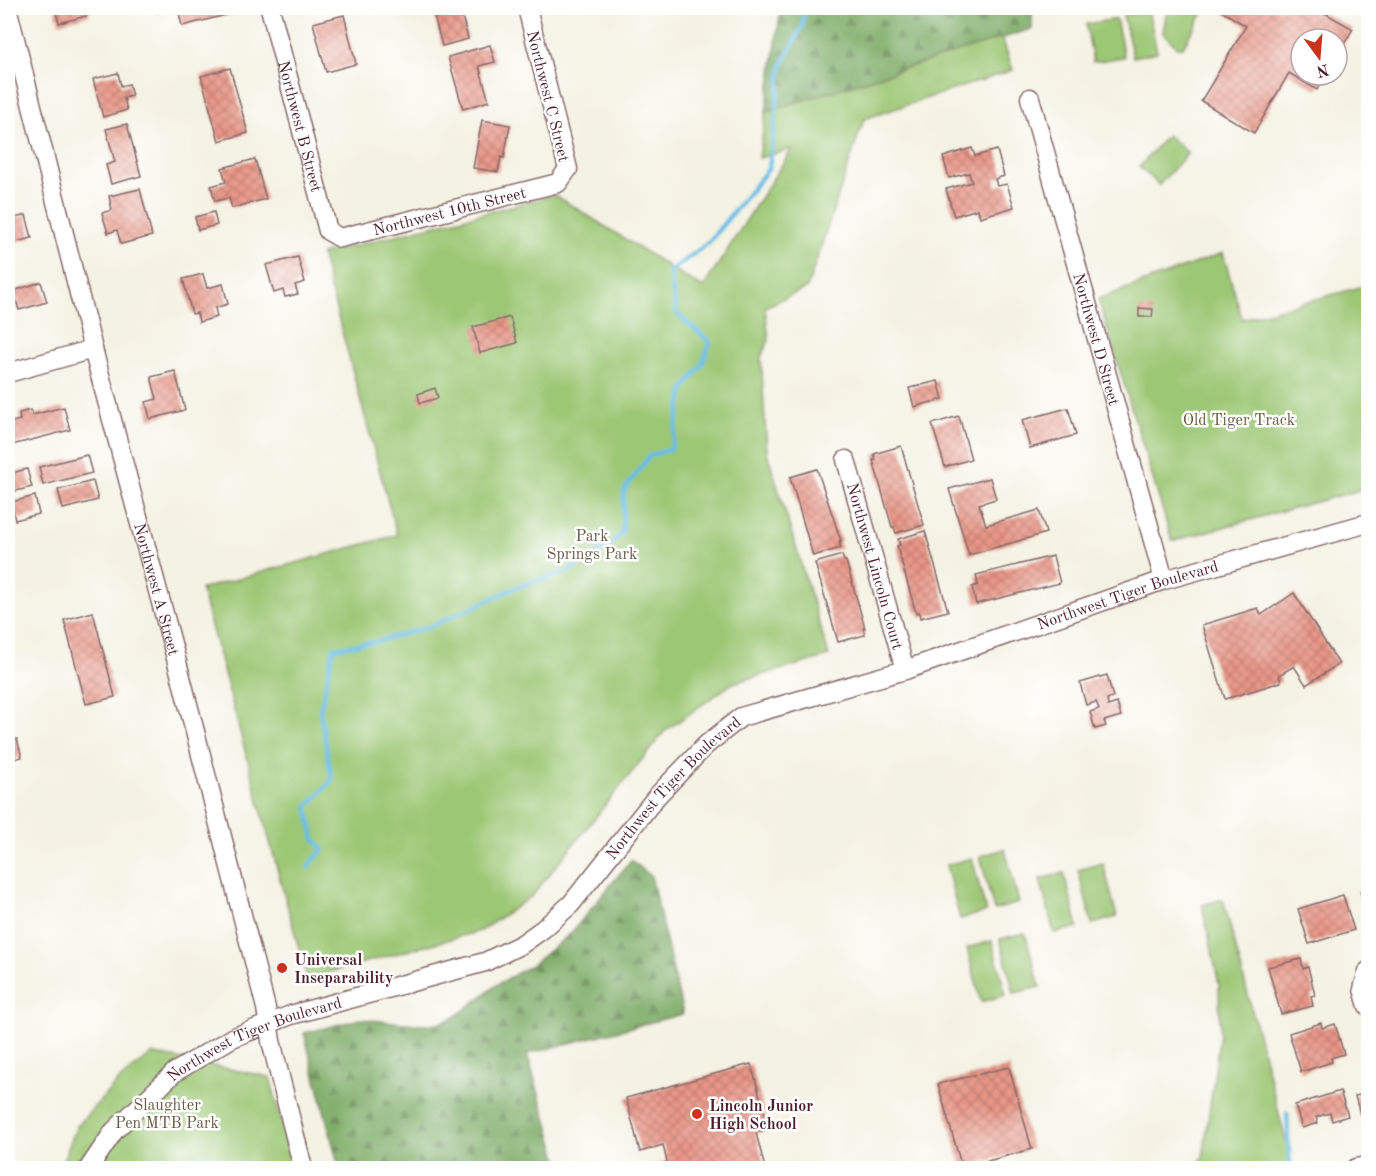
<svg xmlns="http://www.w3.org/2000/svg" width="1376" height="1176" font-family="'Old Standard TT',serif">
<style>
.forest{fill:url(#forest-firs);stroke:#646648;stroke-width:1.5}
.park{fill:#9cc774;stroke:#737350;stroke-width:1.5}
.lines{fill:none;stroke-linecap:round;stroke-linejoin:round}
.stream{stroke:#69bde5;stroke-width:4.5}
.building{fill:url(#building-cross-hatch)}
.minor-casing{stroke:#86696b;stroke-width:21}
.minor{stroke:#fff;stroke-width:18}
.poi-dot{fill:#c8321e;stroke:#fff;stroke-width:2}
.labels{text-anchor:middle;stroke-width:5;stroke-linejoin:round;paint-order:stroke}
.street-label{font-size:16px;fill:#4a1f2b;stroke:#fff}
.park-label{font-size:16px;fill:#675a45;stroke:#fff}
.poi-label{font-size:16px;font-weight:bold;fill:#4a1f2b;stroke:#fff;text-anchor:start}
</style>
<defs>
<pattern id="forest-firs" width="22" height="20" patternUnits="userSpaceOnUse" patternTransform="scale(1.5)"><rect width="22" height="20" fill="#7dac66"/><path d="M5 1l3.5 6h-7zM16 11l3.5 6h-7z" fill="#688b54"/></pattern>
<pattern id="building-cross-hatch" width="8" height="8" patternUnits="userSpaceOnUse" patternTransform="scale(1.5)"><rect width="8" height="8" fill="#e99787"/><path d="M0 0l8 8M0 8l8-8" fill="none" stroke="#bf7b6f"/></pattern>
</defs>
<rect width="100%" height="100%" fill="#fff"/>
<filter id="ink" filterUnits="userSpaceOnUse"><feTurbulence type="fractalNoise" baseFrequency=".0167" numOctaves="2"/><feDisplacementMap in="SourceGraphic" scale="12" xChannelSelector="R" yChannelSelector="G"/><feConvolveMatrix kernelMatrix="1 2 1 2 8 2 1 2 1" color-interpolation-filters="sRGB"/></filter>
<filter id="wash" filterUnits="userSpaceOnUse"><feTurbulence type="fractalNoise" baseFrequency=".008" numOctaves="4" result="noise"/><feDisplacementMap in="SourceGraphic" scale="24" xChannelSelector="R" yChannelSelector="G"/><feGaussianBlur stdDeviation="1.35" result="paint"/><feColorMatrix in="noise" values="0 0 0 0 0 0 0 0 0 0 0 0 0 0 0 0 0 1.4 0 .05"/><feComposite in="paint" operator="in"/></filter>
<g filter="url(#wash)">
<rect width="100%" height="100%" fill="#f4f2e2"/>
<g class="forest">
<path d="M781,8H1032V29L766,112Z"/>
<path d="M631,860L651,876L683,1014L527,1054L561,1168H339L304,1033L360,1019L415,1024H438L455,1017L498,984L532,965L571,933Z"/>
</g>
<g class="park">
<path d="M1167,8H1201L1202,14L1183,47H1177L1163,33Z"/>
<path d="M1148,10L1157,52L1133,57L1123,15Z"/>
<path d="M1116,19L1124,57L1093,62L1086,24Z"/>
<path d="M1002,38L1013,70L864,119L807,288L765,307L769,340L761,357L767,452L829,656L733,683L665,731L532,896L480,931L307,978L201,589L397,535L321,254L555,195L703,288L792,149L759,158L766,112Z"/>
<path d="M1167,135L1188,153L1159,185L1139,167Z"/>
<path d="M1223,253L1242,319L1368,285V488L1172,541L1098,299Z"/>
<path d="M1005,849L1019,903L994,910L980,856Z"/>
<path d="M972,858L986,912L960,919L946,865Z"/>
<path d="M1103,863L1117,917L1092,924L1078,870Z"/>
<path d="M1064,873L1078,927L1054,933L1040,879Z"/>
<path d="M1223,899L1293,1168H1196L1203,1157L1220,1033L1219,984L1202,905Z"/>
<path d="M1025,933L1040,987L1014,993L1000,939Z"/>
<path d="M992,941L1006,995L981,1002L967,948Z"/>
<path d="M152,1054L270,1077L293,1168H60L77,1126L119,1080Z"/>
</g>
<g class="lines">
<g class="stream">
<path d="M308,867L323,849L314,839L307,807L332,780L320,711L334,648L379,641L429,627L517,587L567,572L605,549L622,533L624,491L649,456L671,449L684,389L702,365L710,342L677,314L669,272L708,243L769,168L782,65L803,25L804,8"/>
<path d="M1287,1113L1290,1168"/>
</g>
</g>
<g id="blocks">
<g class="building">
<path d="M55,8H88L90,15L59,23Z"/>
<path d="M156,8H176L157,13Z"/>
<path d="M178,8H228L230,14L182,26Z"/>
<path d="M432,8H460L468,39L442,46Z"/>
<path d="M1217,8H1316L1353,29L1337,55V39H1301V75H1325L1317,90L1289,73L1254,133L1201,101L1246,26Z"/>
<path d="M344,15L356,64L326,72L313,23Z"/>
<path d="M490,45L495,62L479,66L489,101L463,109L448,57Z"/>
<path d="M230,68L248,133L219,141L201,76Z"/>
<path d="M118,73L121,86L129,84L132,96L124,98L127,110L103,117L93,79Z"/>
<path d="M482,120L510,125L504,158L501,157L498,172L473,168Z"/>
<path d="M127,124L141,176L111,184L106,165L115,162L106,129Z"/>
<path d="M972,148L975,156L997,150L1004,176L995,179L997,186L1007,184L1014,207L980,217L978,209L954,216L946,189L972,182L969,173L949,178L943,157Z"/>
<path d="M255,159L266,199L232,208L229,198L215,201L211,186L226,182L222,168Z"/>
<path d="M140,189L152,236L121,244L117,230L108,233L102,213L112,210L109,196Z"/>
<path d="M214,212L217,225L198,230L195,217Z"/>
<path d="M26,215L32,238L8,244V220Z"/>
<path d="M298,257L305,282L295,285L298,294L285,297L283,290L274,293L266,265Z"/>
<path d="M203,274L207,288L223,284L228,304L215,308L217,317L199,322L197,313L192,314L183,279Z"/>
<path d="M41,282L47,302L19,310L13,291Z"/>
<path d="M1139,308L1153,309L1152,317H1139Z"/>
<path d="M510,317L517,343L480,353L473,327Z"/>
<path d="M175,371L185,410L150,419L146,402L157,399L151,377Z"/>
<path d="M938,381L943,399L914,407L909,388Z"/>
<path d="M435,388L438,398L420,403L418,394Z"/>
<path d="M64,407L70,430L8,446V423L20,420L19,413L31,410L32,415Z"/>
<path d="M1068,408L1076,435L1030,448L1022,420Z"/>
<path d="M959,416L971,459L945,467L932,424Z"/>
<path d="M901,446L924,525L896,533L894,527H892L873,460H876L874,454Z"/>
<path d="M87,455L92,473L43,485L39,467Z"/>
<path d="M27,469L32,487L8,493V474Z"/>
<path d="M817,469L841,541H839L841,548L813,556L790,477Z"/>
<path d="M990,478L996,499L979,504L986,525L1039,510L1046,533L969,555L949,489Z"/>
<path d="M93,481L98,500L63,509L58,490Z"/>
<path d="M35,496L39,514L15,520L11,502Z"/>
<path d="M925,531L948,611L920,618L919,612L916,613L897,546L900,545L898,539Z"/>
<path d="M842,555L844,561H846L865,628H863L865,635L838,642L815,563Z"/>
<path d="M1053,556L1060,583L976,604L972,587L978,585L976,575Z"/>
<path d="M1294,593L1339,664L1306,685L1294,666L1279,675L1281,682L1225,699L1202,625L1258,608L1261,615Z"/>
<path d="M93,612L115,697L86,704L64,620Z"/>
<path d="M1107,675L1113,697L1107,699L1108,706L1117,703L1121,716L1104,721L1106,726L1095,729L1090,712L1099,709L1096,702L1086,705L1080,683Z"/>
<path d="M17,739L22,757L10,760L12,766L8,767V742Z"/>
<path d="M1368,889V920L1360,891Z"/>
<path d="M1343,895L1354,930L1309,944L1298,909Z"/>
<path d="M1301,959L1303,969L1308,967L1315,995L1311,996L1313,1006L1281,1014L1268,967Z"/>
<path d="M1321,1023L1322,1028L1335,1024L1344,1054L1331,1058L1332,1062L1301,1072L1289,1033Z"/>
<path d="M751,1064L769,1129L756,1133L765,1168H646L667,1162L663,1145L640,1152L626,1098Z"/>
<path d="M1009,1067L1032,1149L962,1168L938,1084Z"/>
<path d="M1340,1091L1348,1116L1332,1121L1330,1113L1316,1117L1318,1123L1302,1128L1295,1105Z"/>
<path d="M1368,1093V1116L1361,1118L1355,1096Z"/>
</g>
</g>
</g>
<g filter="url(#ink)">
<use href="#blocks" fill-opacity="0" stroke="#86696b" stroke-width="1.5"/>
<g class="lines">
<defs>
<g id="minor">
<path id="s1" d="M270,8L328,231L340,238L558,183L568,169L527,8"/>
<path id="s2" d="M8,11L93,349L181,677L266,1008L271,1041L303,1168"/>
<path id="s3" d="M1030,98L1164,580"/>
<path d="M8,373L93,349"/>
<path id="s4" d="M846,460L905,670"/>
<path d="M1368,971L1363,989L1368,1006"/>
<path id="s5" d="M89,1168L114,1131L175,1072L232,1038L291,1015L485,962L522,944L543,929L571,904L657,796L706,745L741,717L905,670L1164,580L1368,523"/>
<path d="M1356,1168L1368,1166"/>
</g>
</defs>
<use href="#minor" class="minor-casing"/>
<use href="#minor" class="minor"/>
</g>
</g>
<g class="poi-dot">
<circle cx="282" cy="968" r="6"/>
<circle cx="697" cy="1114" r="6"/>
</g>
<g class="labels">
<g class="street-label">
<text transform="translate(549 96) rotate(76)" y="6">Northwest C Street</text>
<text dy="6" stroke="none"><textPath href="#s1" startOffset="122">Northwest B Street</textPath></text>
<text dy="6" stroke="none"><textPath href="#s1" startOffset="357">Northwest 10th Street</textPath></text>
<text dy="6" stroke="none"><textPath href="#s3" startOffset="250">Northwest D Street</textPath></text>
<text dy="6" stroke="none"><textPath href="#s4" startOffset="110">Northwest Lincoln Court</textPath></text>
<text dy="6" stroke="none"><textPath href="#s2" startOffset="597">Northwest A Street</textPath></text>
<text dy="6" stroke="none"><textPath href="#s5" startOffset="1224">Northwest Tiger Boulevard</textPath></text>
<text dy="6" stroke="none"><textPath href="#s5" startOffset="720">Northwest Tiger Boulevard</textPath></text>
<text dy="6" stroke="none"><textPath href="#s5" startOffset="216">Northwest Tiger Boulevard</textPath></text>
</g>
<g class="park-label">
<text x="1239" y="425">Old Tiger Track</text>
<text x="592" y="541">Park<tspan x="592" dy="18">Springs Park</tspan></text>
<text x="167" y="1110">Slaughter<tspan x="167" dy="18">Pen MTB Park</tspan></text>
</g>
<g class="poi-label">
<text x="294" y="965">Universal<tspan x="294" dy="18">Inseparability</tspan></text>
<text x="709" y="1111">Lincoln Junior<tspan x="709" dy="18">High School</tspan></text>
</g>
</g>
<rect width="1376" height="1176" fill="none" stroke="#fff" stroke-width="30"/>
<g transform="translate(1319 57) rotate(164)"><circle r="28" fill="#ffffff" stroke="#b7a5aa" stroke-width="1.5"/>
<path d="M0-4.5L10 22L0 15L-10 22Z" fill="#c8321e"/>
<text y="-9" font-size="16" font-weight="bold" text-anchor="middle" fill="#4a1f2b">N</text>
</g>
</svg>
